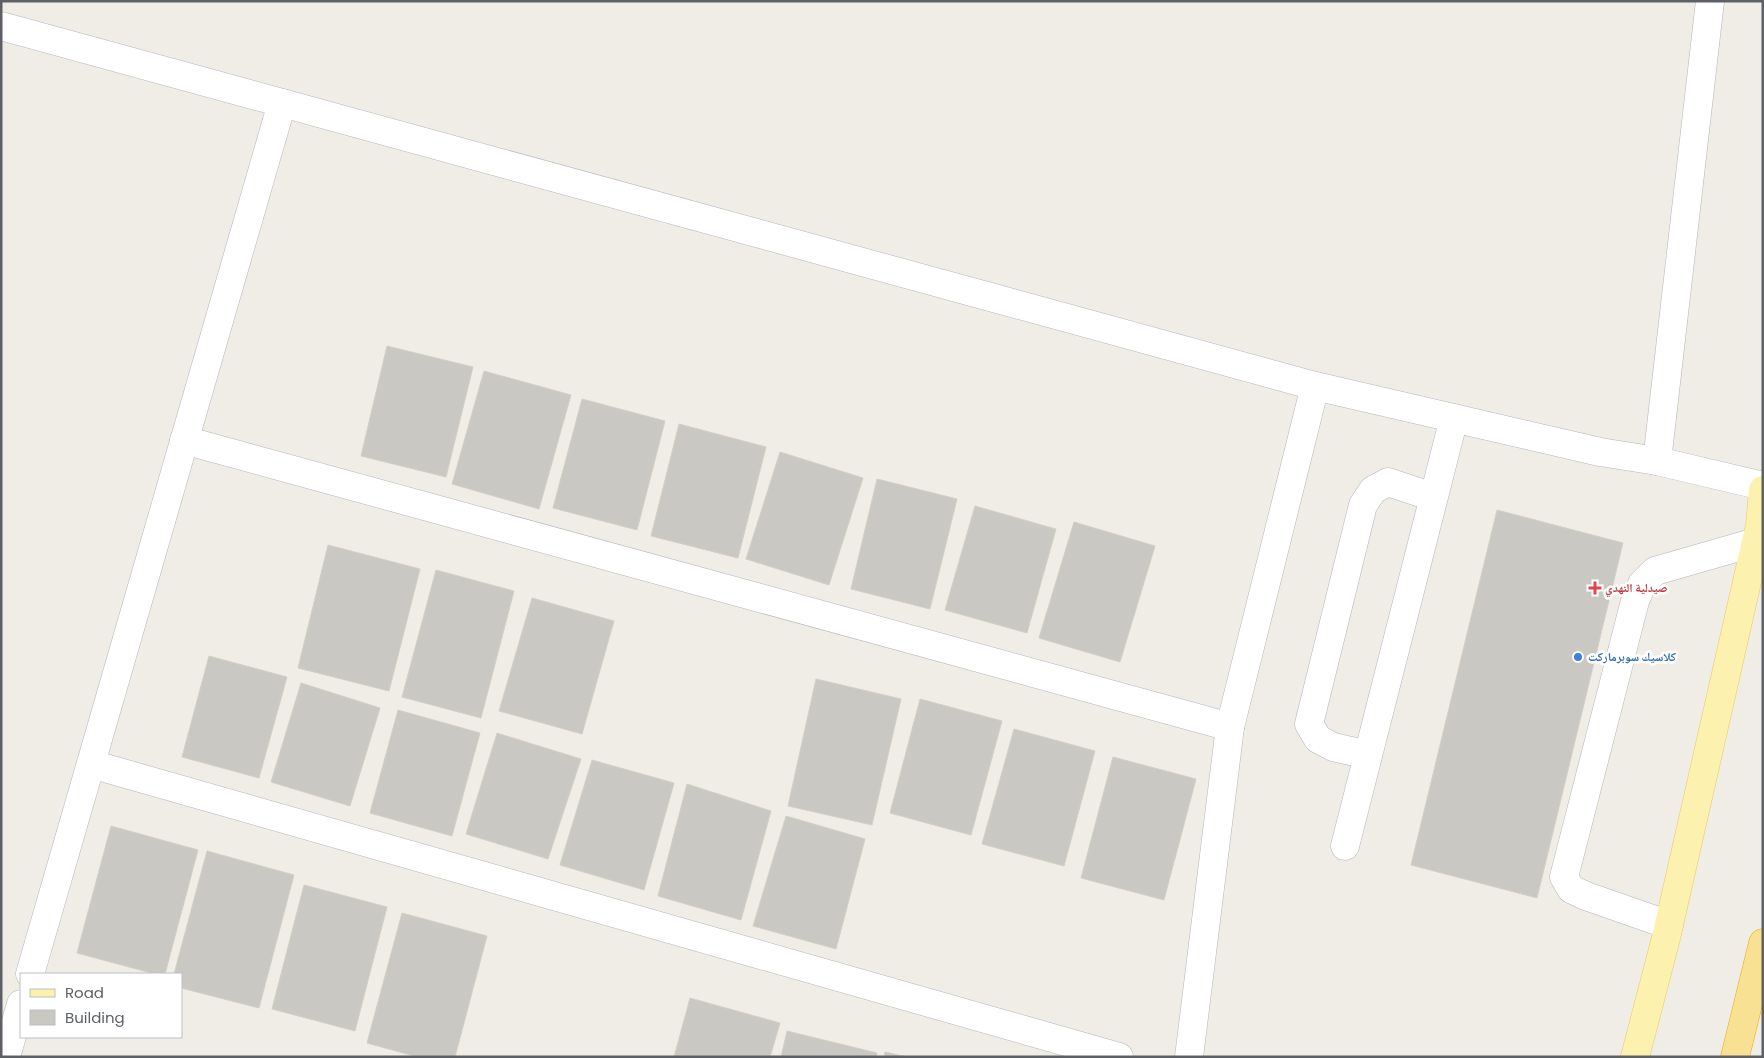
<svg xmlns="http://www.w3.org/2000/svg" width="1764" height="1058" font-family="Poppins,'Noto Naskh Arabic',sans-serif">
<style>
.building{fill:#cac8c2;stroke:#d4cfc4}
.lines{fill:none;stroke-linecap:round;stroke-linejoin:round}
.minor-casing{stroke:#b3b6ba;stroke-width:29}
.major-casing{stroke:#ecc961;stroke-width:29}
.highway-casing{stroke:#ecaa08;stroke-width:29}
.minor{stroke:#fff;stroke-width:28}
.major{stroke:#fcf1ae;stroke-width:28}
.highway{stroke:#f9e193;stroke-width:28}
.health-dot{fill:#e0444e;stroke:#fff;stroke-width:2}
.shop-dot{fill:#3f7fe0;stroke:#fff;stroke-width:2}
.labels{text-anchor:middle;stroke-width:5;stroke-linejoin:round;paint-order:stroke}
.health-label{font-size:12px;font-weight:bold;fill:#be3a42;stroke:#fff;text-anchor:start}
.shop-label{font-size:12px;font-weight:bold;fill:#366cbe;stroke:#fff;text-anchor:start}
</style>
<rect width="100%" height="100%" fill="#efede6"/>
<g class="building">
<path d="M387,346L473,367L446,477L361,456Z"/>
<path d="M484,371L571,395L539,509L452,484Z"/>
<path d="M582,399L665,421L637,530L553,508Z"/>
<path d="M679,424L766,447L738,558L651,536Z"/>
<path d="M780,452L863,478L829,585L746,559Z"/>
<path d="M877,479L957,499L930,609L851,589Z"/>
<path d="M975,506L1056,529L1027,633L945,610Z"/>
<path d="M1497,510L1623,543L1537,898L1411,865Z"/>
<path d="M1074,522L1155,546L1120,662L1039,638Z"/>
<path d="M328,545L420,569L389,691L298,668Z"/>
<path d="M436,570L514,591L481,718L402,697Z"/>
<path d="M532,598L614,621L582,734L499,711Z"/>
<path d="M209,656L287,677L259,778L182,757Z"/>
<path d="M816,679L901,699L872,825L788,806Z"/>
<path d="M301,683L380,708L350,806L271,782Z"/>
<path d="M920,699L1002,721L971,835L890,813Z"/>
<path d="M398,710L480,733L452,836L370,813Z"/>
<path d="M1014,729L1095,751L1064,866L982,844Z"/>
<path d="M497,733L581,759L548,859L466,834Z"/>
<path d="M1113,757L1196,779L1164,900L1081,878Z"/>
<path d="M592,760L674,783L644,890L560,865Z"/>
<path d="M687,784L771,811L741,920L658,896Z"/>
<path d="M786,816L865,839L836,949L753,926Z"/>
<path d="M111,826L198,850L165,974H155L77,953Z"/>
<path d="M207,851L294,875L259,1008L181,988V974H174Z"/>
<path d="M304,885L387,907L355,1031L272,1009Z"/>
<path d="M402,913L487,936L455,1057H418L367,1043Z"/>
<path d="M690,998L780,1023L770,1057H674Z"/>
<path d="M787,1031L877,1053L876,1057H781Z"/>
<path d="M885,1052L907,1057H884Z"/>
</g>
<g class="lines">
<defs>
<g id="minor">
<path d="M1,26L1315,386L1600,452L1657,461L1763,486"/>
<path d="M184,440L1230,727"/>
<path d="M1657,461L1710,1"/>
<path d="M1368,755L1333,747L1318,739L1309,724L1363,505L1373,490L1388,482L1433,497"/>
<path d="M91,764L1119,1057"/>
<path d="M1345,846L1454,418"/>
<path d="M1669,925L1586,896L1571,889L1564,877L1635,601L1642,584L1655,571L1756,542"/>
<path d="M30,974L282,103"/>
<path d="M6,1057L21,1004"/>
<path d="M1189,1057L1230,727L1315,386"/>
</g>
<path id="major" d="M1635,1057L1666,938L1756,542L1760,526L1763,490"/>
<path id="highway" d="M1735,1057L1763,943"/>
</defs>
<use href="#minor" class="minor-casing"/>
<use href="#major" class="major-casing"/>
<use href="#highway" class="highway-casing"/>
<use href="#minor" class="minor"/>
<use href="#major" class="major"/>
<use href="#highway" class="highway"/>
</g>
<path class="health-dot" d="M1592.5 580.5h5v5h5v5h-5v5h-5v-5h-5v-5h5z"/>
<circle class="shop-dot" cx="1578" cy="657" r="5"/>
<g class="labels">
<g class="health-label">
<text x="1605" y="592">صيدلية النهدي</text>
</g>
<g class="shop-label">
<text x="1588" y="661">كلاسيك سوبرماركت</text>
</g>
</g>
<rect width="1764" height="1058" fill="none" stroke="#5d6165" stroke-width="5"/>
<rect x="20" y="973" width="162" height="65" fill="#ffffff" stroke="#bec0c1"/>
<rect x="30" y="989" width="25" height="8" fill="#fcf1ae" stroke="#bec0c1"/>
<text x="65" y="998" font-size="15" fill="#5d6165">Road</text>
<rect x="30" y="1010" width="25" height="15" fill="#cac8c2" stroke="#bec0c1"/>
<text x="65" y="1023" font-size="15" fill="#5d6165">Building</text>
</svg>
